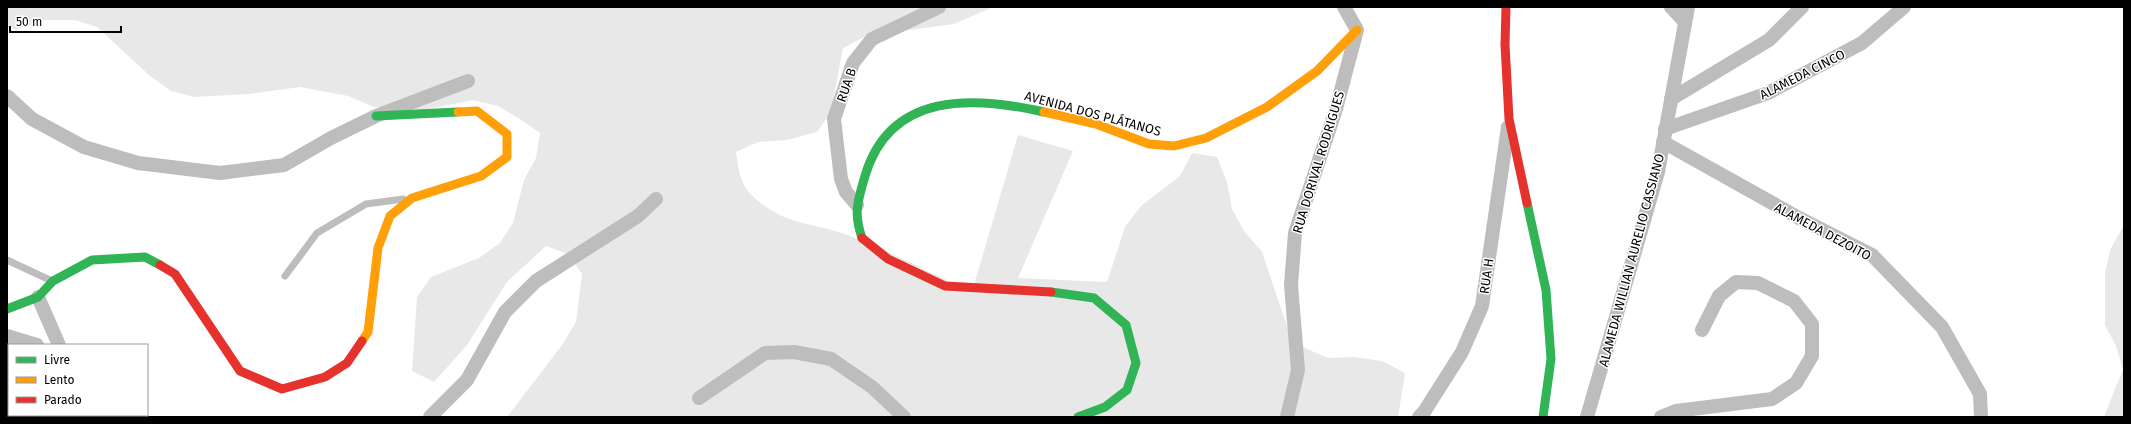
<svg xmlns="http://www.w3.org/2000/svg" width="2131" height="424" font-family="'Fira Sans',sans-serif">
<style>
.green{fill:#e8e8e8}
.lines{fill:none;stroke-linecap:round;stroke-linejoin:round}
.lane{stroke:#bdbdbd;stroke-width:7}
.street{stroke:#bdbdbd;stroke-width:14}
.fast{stroke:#30b455;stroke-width:9}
.slow{stroke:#ff9f0a;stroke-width:9}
.jam{stroke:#e5322d;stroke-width:9}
.labels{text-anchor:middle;stroke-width:3;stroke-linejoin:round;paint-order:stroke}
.street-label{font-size:13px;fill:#000;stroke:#fff}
</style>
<rect width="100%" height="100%" fill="#fff"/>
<g class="green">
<path d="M7,7H993L954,24L866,36L843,48L831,112L817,132L787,140L758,142L736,152C739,172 740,186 757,200C789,227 814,222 850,236C891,252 931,273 972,292L1018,135L1073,151L1018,278L1107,282L1125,227L1141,206L1180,176L1192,153L1217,157L1227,182L1232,209L1244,231L1262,252L1288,329L1305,348L1328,358L1354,357L1382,361L1405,373L1398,417H507L562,345L576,322L582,274L568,254L546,246L507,282L467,345L434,382L412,371L417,297L431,277L479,258L500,243L513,223L524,180L536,158L540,133L520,119L498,106L473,100L423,110L374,107L348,96L300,87L249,94L194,97L171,91L150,76L97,27L75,20H42L15,30L7,23Z"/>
<path d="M2124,225V417H2104L2123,369L2116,346L2105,325V274L2110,250Z"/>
</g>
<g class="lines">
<g class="lane">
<path d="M7,260L52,281"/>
<path d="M285,276L317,233L366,204L403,199"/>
</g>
<g class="street">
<path d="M1671,7L1685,22"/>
<path d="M7,96L32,119L84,147L138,163L220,173L284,165L331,138L376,116L468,81"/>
<path d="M1671,99L1769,40L1802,7"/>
<path d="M1665,129L1768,93L1862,43L1904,7"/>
<path d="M1663,142L1799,218L1872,255L1942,327L1980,394L1981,417"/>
<path d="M857,205L846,192L841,179L834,119L853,63L872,39L939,7"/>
<path d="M38,297L59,345"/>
<path d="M7,336L37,345"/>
<path d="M699,398L765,353L794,352L831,359L872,387L904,417"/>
<path d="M87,417V415"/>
<path d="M430,417L467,380L505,312L536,281L638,216L656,199"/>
<path d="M1287,417L1298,370L1291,285L1295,233L1336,109L1357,30L1344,7"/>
<path d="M1419,417L1424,412L1462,352L1482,306L1508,127"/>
<path d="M1587,417L1658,172L1688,7"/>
<path d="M1661,417L1676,411L1772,399L1796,383L1812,356V324L1794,301L1758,283L1736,282L1719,296L1702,330"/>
</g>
<g class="fast">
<path d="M376,116L458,112"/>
<path d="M1527,203L1546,290L1551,359L1543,417"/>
<path d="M862,238C853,212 858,201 865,176C890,91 974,96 1044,112"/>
<path d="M1051,292L1094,298L1126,325L1136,363L1127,390L1105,407L1078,417"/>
<path d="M7,309L38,297L53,281L92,260L145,257L160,265"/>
</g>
<g class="slow">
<path d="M1044,112L1096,124L1149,144L1174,146L1206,138L1267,107L1317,71L1357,30"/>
<path d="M362,341L368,332L378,248L390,216L412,198L481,176L507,157V134L477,111L458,112"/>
</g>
<g class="jam">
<path d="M1506,7L1505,45L1509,119L1527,203"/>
<path d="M862,238L888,259L945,286L1051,292"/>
<path d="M160,265L175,274L240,371L282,389L325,377L347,363L362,341"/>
</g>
</g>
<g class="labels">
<g class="street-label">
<text transform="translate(1802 74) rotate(-27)" y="5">ALAMEDA CINCO</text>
<text transform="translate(846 85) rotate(-71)" y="5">RUA B</text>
<text transform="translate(1093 113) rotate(15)" y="5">AVENIDA DOS PLÁTANOS</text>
<text transform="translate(1318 162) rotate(-73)" y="5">RUA DORIVAL RODRIGUES</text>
<text transform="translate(1823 231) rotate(28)" y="5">ALAMEDA DEZOITO</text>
<text transform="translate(1631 260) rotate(-75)" y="5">ALAMEDA WILLIAN AURELIO CASSIANO</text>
<text transform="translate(1486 276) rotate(-82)" y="5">RUA H</text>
</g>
</g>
<rect width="2131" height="424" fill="none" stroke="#000000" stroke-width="16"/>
<rect x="8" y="344" width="140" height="72" fill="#ffffff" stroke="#999999"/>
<rect x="16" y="357" width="20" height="6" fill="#30b455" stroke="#999999"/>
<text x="44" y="364" font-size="12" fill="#000000">Livre</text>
<rect x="16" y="377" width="20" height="6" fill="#ff9f0a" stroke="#999999"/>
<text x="44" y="384" font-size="12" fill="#000000">Lento</text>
<rect x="16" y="397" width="20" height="6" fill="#e5322d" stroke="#999999"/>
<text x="44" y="404" font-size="12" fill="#000000">Parado</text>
<path d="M10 26v6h111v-6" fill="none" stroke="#000000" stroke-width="2"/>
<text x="16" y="26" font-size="12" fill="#000000" stroke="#ffffff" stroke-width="3" paint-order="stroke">50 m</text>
</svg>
